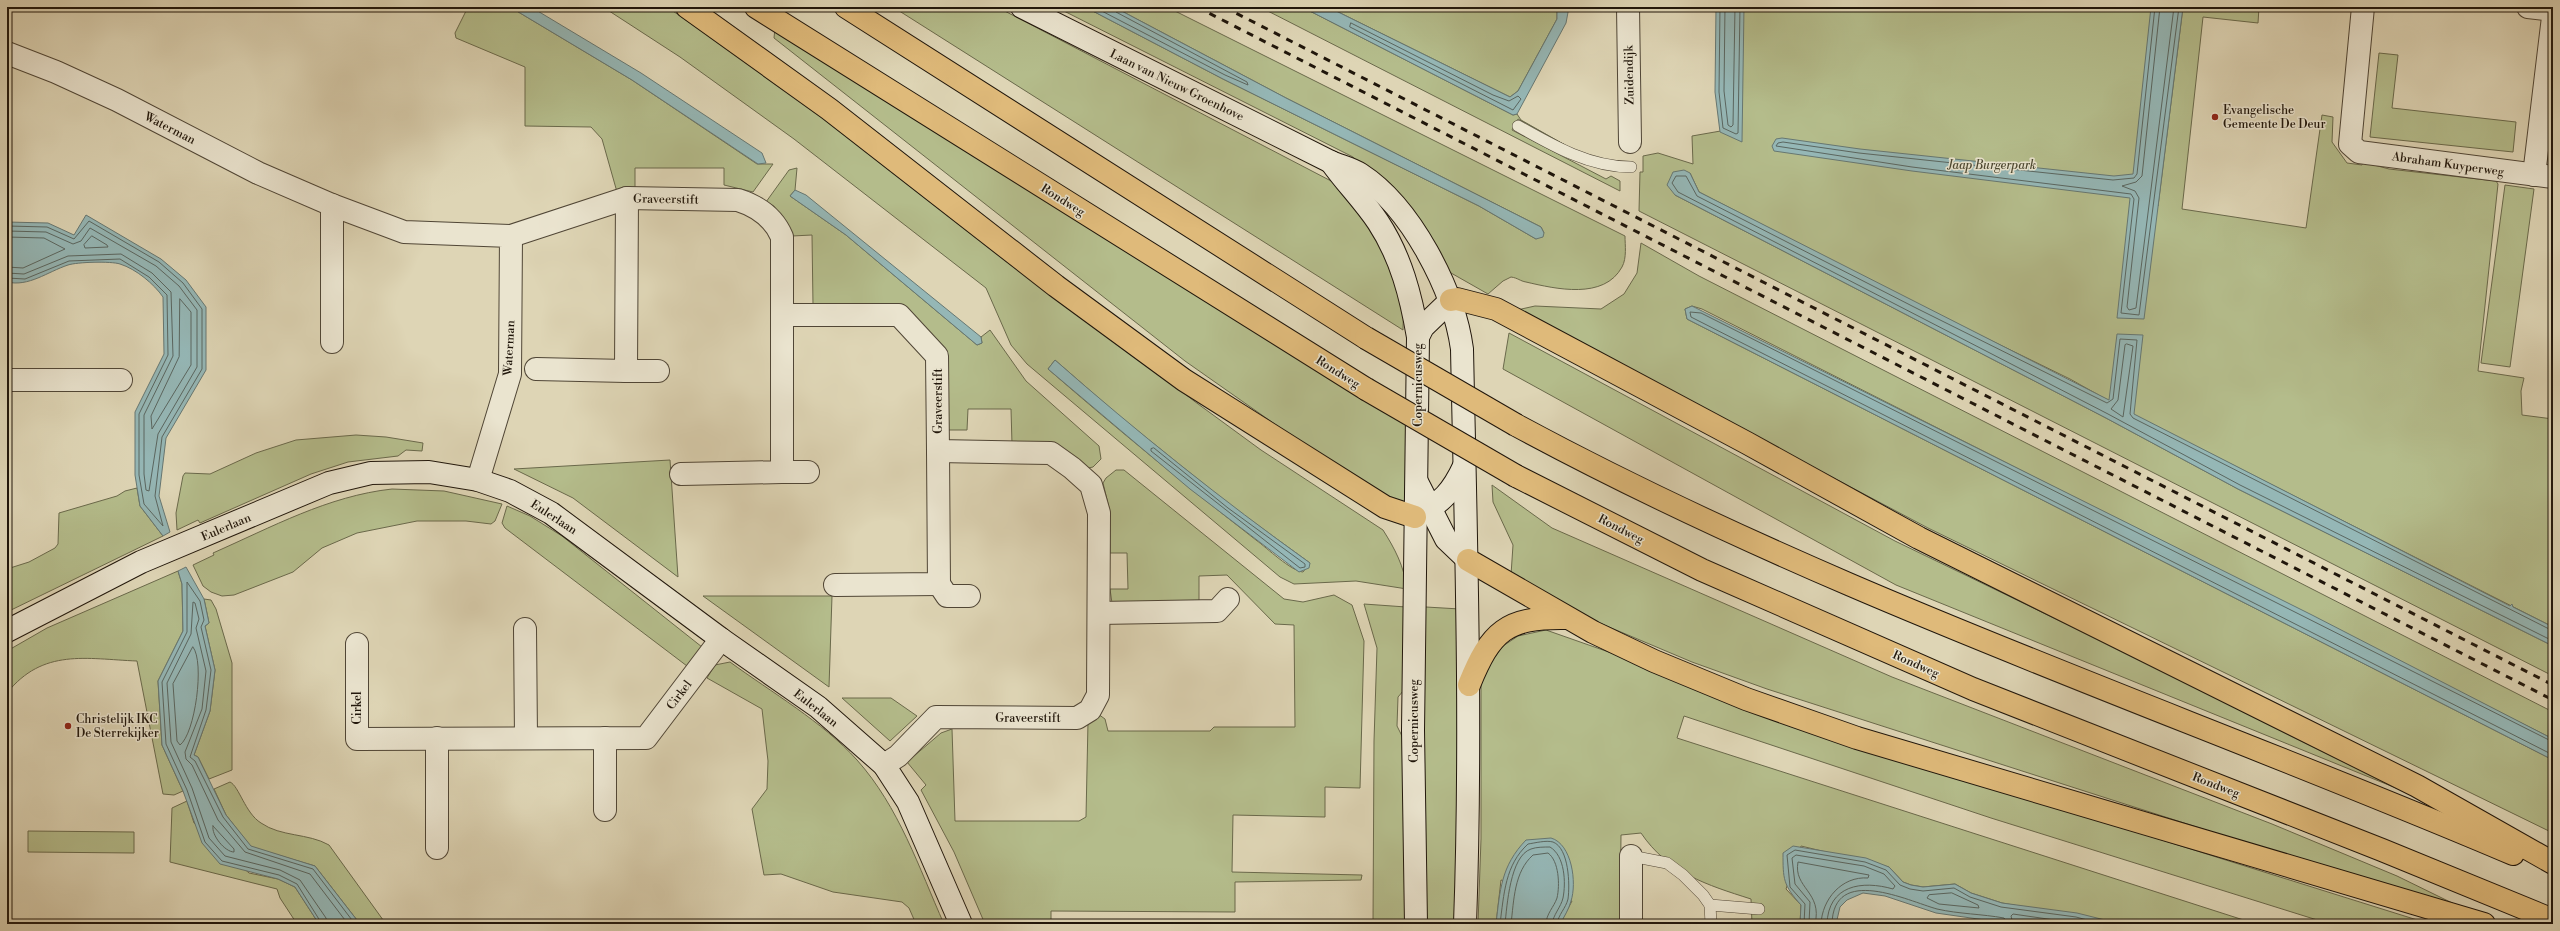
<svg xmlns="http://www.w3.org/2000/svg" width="2560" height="931" font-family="'Libre Bodoni',serif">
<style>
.green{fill:#b4bc8b;stroke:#6a694b;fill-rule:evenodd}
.water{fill:#95b7b6;stroke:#667772}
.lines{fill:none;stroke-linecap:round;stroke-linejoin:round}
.shore{stroke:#5a6660;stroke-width:1}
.lane-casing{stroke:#504636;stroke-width:12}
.street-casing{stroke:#504636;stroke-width:24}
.secondary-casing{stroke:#20160b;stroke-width:24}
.highway-casing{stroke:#20160b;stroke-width:24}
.lane{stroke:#eae4cf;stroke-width:11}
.street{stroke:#eae4cf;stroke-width:22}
.secondary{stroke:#eae4cf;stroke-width:22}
.highway{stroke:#dfba7a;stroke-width:22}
.rail{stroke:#20160b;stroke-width:3;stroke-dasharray:7 7;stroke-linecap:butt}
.highway-bridge-casing{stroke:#20160b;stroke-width:24;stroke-linecap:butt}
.highway-bridge{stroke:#dfba7a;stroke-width:22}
.poi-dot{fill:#8f2418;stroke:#eae4cf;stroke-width:1.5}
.labels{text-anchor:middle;stroke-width:3;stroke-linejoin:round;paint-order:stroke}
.street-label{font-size:12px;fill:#20160b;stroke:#eae4cf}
.poi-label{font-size:12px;fill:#20160b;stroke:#eae4cf;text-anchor:start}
.park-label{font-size:12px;font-style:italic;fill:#4c4831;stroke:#eae4cf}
</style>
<rect width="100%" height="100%" fill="#ded5b5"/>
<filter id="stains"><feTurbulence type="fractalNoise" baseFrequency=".005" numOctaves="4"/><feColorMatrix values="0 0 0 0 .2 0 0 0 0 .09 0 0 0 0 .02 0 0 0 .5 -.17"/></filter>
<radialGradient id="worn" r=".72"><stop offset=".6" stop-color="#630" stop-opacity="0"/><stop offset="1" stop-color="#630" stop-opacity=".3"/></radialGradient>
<g class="green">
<path d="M468,7H510L632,80L757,164H773L753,192L724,185V168H635V188L617,192L602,139L591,127L525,126V67L456,38L455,33Z"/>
<path d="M603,7H667L806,102L950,208L1194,401L1261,450L1383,530C1395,549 1404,566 1407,589L1356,581L1294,584L1280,577L1027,364L1011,345L986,288L794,139L680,57ZM1055,360L1118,415L1230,505L1310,563L1303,572C1291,571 1267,548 1256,540C1185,485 1116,428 1048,369Z"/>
<path d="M893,7H997L1333,182C1366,216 1392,256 1403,303C1404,311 1403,322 1403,330Z"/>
<path d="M1056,7H1085L1223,79L1479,206L1536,239L1544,233L1541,227L1286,98L1114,7H1167L1625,236C1625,245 1627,258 1622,267C1604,300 1556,289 1526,282C1520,281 1518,278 1511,277L1503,281L1488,294L1444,269L1383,185L1353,157Z"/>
<path d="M1260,7H1302L1513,115L1517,114L1521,120L1565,145L1518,119L1512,130L1606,179L1611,176L1620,181V191Z"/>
<path d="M1328,7H1557V19L1518,91L1510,97Z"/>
<path d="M1735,7H2170L2158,206L2183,7H2259L2258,23L2203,17L2182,209L2306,228L2322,115L2333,117L2332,142L2347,163L2362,165L2363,162L2389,169L2496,181L2498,184L2478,371L2524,378L2521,391L2522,415L2553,419V627L2138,417L2070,379L1918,305L1699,192L1690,173L1675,195L2106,418L2238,489L2553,646V676L1639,211L1640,172H1643V156L1658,153L1693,164L1692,136L1732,129Z"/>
<path d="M775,28L1408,424V504L1388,500L1296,439L1185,361L774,38Z"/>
<path d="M2379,53L2398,55L2392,108L2516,122L2513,152L2370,137Z"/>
<path d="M797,168L795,190L790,196L846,235L977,345L982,343L981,337L990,330L1026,381L1099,446L1101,459L1093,467L1084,469L1012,444L1011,409H968L967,430H947L946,363L941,344L922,325L813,305L812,235L792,236L774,206L766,202L789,170Z"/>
<path d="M2505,185L2534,189L2510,367L2481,363Z"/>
<path d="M1641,243L1699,276L2553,712V739L1702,309L1692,306L1685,309L1687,319L2553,760V833L1928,528L1517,310L1535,306L1601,309L1624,294L1637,273Z"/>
<path d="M1509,333L1895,541L2395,783L2396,788L1896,585L1503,369Z"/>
<path d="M356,435L386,437L423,443L422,451L406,450L398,456L348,462L311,474L200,523L198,520L177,530L176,513L183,476L185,473L210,474L256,453L296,440Z"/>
<path d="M670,460L678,577L573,498L514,469Z"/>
<path d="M1116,470H1124L1284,599L1303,602L1334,595L1352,605L1364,641L1360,788L1325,787V817L1233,815L1232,872L1362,875L1361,880L1235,882V912L1051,911V924H985L954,852L921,790L926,785L907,762L941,733L952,729L955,821H1079L1086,817L1088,722L1098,714L1105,719L1108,731H1210L1214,727H1295L1294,625L1275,624L1227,575L1199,576V601L1112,603L1110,589H1128L1127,553H1110V512L1103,483L1106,478Z"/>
<path d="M1492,485L1552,528L1892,677L2272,824L2397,876L2489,921L1767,689L1692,662L1564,608L1511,575L1513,545L1493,502Z"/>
<path d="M137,488L140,506L163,536L7,612V569L29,562L55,548L58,544L59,513L117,496L125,491Z"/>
<path d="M392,489L444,491L502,504L495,521L491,524L466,521H417L357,533L322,548L293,572L234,595L222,596L211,592L203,586L193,565L214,555L213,553C272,527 328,496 392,489Z"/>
<path d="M507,506L530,516L562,536L702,647L687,666L505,528L502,523Z"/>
<path d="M178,571L182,584L183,631L158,681L162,745L183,791L174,795L163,794L137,661C86,659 43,648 7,693V651L47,628Z"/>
<path d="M703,596H832L829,687Z"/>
<path d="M204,599L211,600L216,609L232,663V770L209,779L198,757L194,755L210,711L215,670L205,626L209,623Z"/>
<path d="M1364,604L1406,607L1404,690L1398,697L1397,726L1404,740L1411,924H1373L1374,741L1377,648Z"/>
<path d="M1426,607L1460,609L1457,924H1423L1424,608Z"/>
<path d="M1546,630L1996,788L2430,924H2330L1991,818L1684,716L1677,738L2256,924H2121L2002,903L1971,893L1955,884L1923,887L1911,885L1903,882L1889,867L1801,846L1786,889L1801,905L1800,924H1752L1751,899C1707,885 1668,873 1641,833L1621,835L1620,924H1560L1572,901L1501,880L1496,924H1478L1481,839V675L1503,646L1518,636Z"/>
<path d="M730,662C771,692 823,722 857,760C899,807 919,868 944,924H916L909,908L902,902L833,892L781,874L764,875L752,809L767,789L768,761L762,709L707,678L715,665Z"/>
<path d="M842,698H891L917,716L890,741Z"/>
<path d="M230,782C239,786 245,813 261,823C281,837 308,833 329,845L386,924H360L315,866L251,847L226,815L214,789Z"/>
<path d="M187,801L194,823L249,873L278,879L295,887L319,924H297L280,898L277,889L170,862L172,808Z"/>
<path d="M28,831L134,832V853L28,852Z"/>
</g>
<g class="water">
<path d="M510,7H531L641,73L762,153L766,163L758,164L632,80Z"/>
<path d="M1085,7H1114L1286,98L1541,227L1544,233L1543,237L1536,239L1479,206L1223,79Z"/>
<path d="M1302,7H1328L1510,97L1518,91L1557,19V7H1569L1566,23L1517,114L1513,115Z"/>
<path d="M1716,7H1744L1742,142L1720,132L1715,92Z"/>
<path d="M2151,7H2183L2144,319L2117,318L2130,198L1912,171L1774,151L1772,146L1776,139L1782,138L1860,149L2114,176L2133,174Z"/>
<path d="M1684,170L1690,173L1699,192L2109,400L2117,334L2143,335L2134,414L2510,606L2512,604L2513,607L2553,627V646L2238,489L2106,418L1675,195L1667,185L1673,172Z"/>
<path d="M795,190L806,195L981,337L982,343L977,345L846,235L790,196Z"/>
<path d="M86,215L161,259L186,280L206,307V370L166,438L159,496L170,532L163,536L140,506L135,475V412L164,354L163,297C154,284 136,269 120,264C111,261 77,262 68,265C47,272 29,287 7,282V222L48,223L74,235Z"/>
<path d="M1692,306L2312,615L2553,739V760L1687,319L1685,309Z"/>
<path d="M1055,360C1137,432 1222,500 1310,563L1309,568L1299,572L1190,489L1048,369Z"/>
<path d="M186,567L204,599L209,623L205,626L215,670L210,711L194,755L198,757L226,815L251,846L315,866L360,924H319L295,887L278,879L220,864L202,843L183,791L162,745L158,681L183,631L182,584L178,571Z"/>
<path d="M1551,838C1572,844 1577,883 1571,901C1569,909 1564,917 1560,924H1496C1500,890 1501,866 1526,840Z"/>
<path d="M1793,846L1866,858L1889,867L1903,882L1911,885L1923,887L1955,884L1971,893L2002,903L2077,913L2121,924H2013L1936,913L1885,896L1863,893L1847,900L1840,907L1836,924H1800L1801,905C1783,885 1783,879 1783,853Z"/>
</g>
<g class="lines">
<g class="shore">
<path d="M1094,7L1225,75L1248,85L1247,82L1116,12L1114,7"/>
<path d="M1720,7L1719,92L1723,128L1736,134L1738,133L1740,7"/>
<path d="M1725,7L1724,91L1728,125L1731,127L1733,125L1735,7"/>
<path d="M2155,7L2137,174L2134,178L2113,180L1859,153L1783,142L1778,143L1776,146L1912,167L2131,194L2134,199L2121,313L2139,315L2179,7"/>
<path d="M2160,7L2142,176L2136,182L2122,186L2135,191L2139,198L2127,307L2129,310L2136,308L2174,7"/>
<path d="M1351,23L1493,95L1509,101L1518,96L1521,99L1513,110L1350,27Z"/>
<path d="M7,226L47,227L74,239L89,221L159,262L183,283L202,309V369L162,437L155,496L163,526L144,504L139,475V414L168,355L167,295L149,277L120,259L69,261L25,279L7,278"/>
<path d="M7,231L46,232L73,244L81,241L90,228L156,266L179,286L197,310V367L158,434L149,491L146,490L144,474V415L173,356L171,292L152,273L121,254L68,256L24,274L7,273"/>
<path d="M92,236L107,245L108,247L85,248L84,245Z"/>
<path d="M7,237L44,238L65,249L23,268L7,267"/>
<path d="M180,299L191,312V365L152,429L151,416L179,357Z"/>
<path d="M2127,344L2133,346L2123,417L2111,409L2118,400L2125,345Z"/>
<path d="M1154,448L1228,508L1305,564V567L1300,568L1151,451V449Z"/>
<path d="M2553,631L2133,418L2130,414L2137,340L2120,339L2113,399L2107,403L1916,308L1697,196L1686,176H1676L1672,183L1678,192L2108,414L2240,485L2553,641"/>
<path d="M193,647C205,662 195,734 180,745L177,741L173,684Z"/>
<path d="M2553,742L1701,313L1690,312L1691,317L2553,755"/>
<path d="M213,826L234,849V852C225,852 211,835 213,826Z"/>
<path d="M1952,893L1978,905L1979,908L1939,904L1927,898L1929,895Z"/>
<path d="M322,924L297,884L279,875L222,861L205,842L187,790L166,744L162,682L187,632V582L200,601L204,620L201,627L211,670L206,710L190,757L195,761L223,817L248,849L313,869L355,924"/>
<path d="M327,924L326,918L300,880L280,870L225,856L209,838L192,788L171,742L167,683L191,634L193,602L195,603L199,619L196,628L206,671L202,709L185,752L186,759L192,765L218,820L245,852L310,874L348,924"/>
<path d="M1500,924C1504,894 1505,865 1528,844C1535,843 1546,840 1553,842C1569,848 1570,885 1568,899C1566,908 1558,915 1557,924"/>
<path d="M1505,924C1507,906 1510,856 1531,849C1536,847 1544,847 1550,847C1565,856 1566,883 1563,898C1561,907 1553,915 1552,924"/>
<path d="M1511,924C1514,900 1514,872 1533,855L1548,853C1559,861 1560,885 1557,898C1554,907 1546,914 1546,924"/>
<path d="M1804,924L1805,904L1790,887L1787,855L1795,850L1865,862L1886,870L1900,885L1910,889L1923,891L1954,888L1970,897L2001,907L2076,917L2102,924"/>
<path d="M1809,924L1810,902L1795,884L1792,858L1796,855L1864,866L1884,874L1895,886L1893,889C1862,880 1828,885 1827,924"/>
<path d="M1815,924C1823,892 1793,888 1798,862L1869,875L1868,878C1842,876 1822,899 1821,924"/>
<path d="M1832,924C1833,864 1908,901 1937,909C1959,914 1982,914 2004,918L2008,924"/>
<path d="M2013,924L2011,916L2013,914L2082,924"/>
</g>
<defs>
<g id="lane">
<path d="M1518,126C1553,146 1590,167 1631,167"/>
<path d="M1631,856L1667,863L1683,875L1703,895L1710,905L1711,924"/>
<path d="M1710,905L1759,909"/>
</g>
<g id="street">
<path d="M1628,7L1630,142"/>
<path d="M2363,7L2350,144L2359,152L2553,177"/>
<path d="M2528,7L2553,10"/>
<path d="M7,53L56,72L117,100L258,173L332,205L404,232L511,236L510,374L478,480"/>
<path d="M2534,175L2553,17"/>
<path d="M511,236L627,198"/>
<path d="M332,342V205"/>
<path d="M536,369L626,371L627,198L738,200C757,206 774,218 782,237V315H899L937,356L938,451L1051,453L1072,468L1091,485L1099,513L1098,695L1090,710L1077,718L936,717L898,756L884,765"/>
<path d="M626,371H658"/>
<path d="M7,380H121"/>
<path d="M782,472H808"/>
<path d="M681,474L782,472V315"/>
<path d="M939,584L947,596H969"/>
<path d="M835,585L939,584L938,451"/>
<path d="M1099,613L1217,611L1228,599"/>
<path d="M525,629L526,738"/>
<path d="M357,644V739L646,738L721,639"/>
<path d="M437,738V848"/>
<path d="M605,810V738"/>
<path d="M1631,924V856"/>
</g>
<g id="secondary">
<path d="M1022,7L1331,162C1340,166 1351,168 1360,174C1411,207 1454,290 1462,349C1466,541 1472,732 1465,924"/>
<path d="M1331,162C1346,183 1364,201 1378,222C1401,257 1411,296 1418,337"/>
<path d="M1417,482L1446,539L1468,560"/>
<path d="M1418,515C1442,503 1453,490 1464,466"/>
<path d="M7,631L141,562L329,483L371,473L429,472L478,480L510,491L551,513L721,639L818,707L884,765L908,802L961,924"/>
<path d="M1416,924L1413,730L1418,337L1423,327L1451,300"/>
</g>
<g id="highway">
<path d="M687,7L829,109L1056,286L1184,380L1385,507L1415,517"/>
<path d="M756,7L1366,389"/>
<path d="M846,7L1366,338"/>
<path d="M1451,300L1457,299L1496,309L1747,443L1919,538L2417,786L2553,863"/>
<path d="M1516,425C1836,598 2180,712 2513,854"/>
<path d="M1516,476L1702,570L1973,689L2382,850L2553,920"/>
<path d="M1468,560L1593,632L1654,661L1746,699L1857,738L2484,924"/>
<path d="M1469,685C1491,631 1506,617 1566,618"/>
</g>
</defs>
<use href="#lane" class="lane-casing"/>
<use href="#street" class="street-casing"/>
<use href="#secondary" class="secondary-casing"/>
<use href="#highway" class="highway-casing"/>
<use href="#lane" class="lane"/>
<use href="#street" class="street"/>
<use href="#secondary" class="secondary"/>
<use href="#highway" class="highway"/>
<g class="rail">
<path d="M1197,7L2553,700"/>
<path d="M1224,7L2553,685"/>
</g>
<defs>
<g id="highway-bridge">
<path d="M1366,338L1516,425"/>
<path d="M1366,389L1516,476"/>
</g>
</defs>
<use href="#highway-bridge" class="highway-bridge-casing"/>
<use href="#highway-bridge" class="highway-bridge"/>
</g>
<g class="poi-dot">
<circle cx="2215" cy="117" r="4"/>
<circle cx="68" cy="726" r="4"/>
</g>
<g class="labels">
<g class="street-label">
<text transform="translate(1629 75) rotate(-91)" y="4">Zuidendijk</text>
<text transform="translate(1177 85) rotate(26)" y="4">Laan van Nieuw Groenhove</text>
<text transform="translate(170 128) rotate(27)" y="4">Waterman</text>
<text transform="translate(2448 164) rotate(8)" y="4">Abraham Kuyperweg</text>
<text transform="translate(666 199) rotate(1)" y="4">Graveerstift</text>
<text transform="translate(1063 200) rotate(32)" y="4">Rondweg</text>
<text transform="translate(509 348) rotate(-87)" y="4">Waterman</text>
<text transform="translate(1338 372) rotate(32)" y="4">Rondweg</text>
<text transform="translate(1418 385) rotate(-90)" y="4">Copernicusweg</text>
<text transform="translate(938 401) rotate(-90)" y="4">Graveerstift</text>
<text transform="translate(554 517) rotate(33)" y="4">Eulerlaan</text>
<text transform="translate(226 527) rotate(-23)" y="4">Eulerlaan</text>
<text transform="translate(1621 529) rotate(27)" y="4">Rondweg</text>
<text transform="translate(1916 664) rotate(24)" y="4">Rondweg</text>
<text transform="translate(679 695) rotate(-53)" y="4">Cirkel</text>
<text transform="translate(357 708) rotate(-90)" y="4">Cirkel</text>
<text transform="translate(816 708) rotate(38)" y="4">Eulerlaan</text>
<text x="1028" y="722">Graveerstift</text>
<text transform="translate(1414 721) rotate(-90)" y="4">Copernicusweg</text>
<text transform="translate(2216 785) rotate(21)" y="4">Rondweg</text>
</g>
<g class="poi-label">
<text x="2223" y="114">Evangelische<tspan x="2223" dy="14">Gemeente De Deur</tspan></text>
<text x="76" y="723">Christelijk IKC<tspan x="76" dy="14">De Sterrekijker</tspan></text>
</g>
<g class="park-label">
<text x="1992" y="169">Jaap Burgerpark</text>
</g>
</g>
<rect width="2560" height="931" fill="none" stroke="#ded5b5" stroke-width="24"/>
<rect x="8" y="8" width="2544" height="915" fill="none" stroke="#20160b" stroke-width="2"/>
<rect x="12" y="12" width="2536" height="907" fill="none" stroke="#20160b"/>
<rect width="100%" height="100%" filter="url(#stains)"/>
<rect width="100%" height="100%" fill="url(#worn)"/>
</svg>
